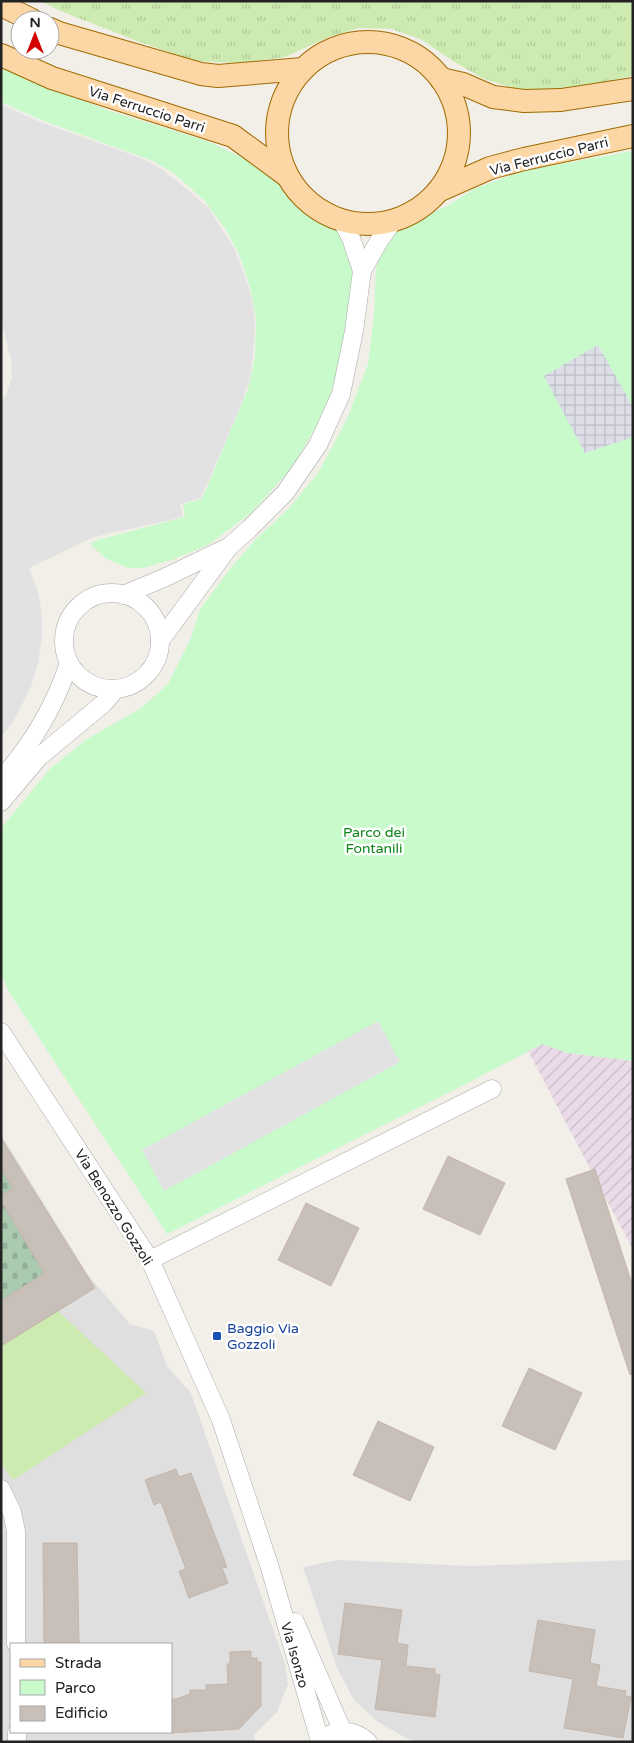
<svg xmlns="http://www.w3.org/2000/svg" width="634" height="1743" font-family="'Varela Round',sans-serif">
<style>
.residential{fill:#e0dfdf;fill-rule:evenodd}
.industrial{fill:url(#industrial-furrows)}
.grass{fill:url(#grass-tufts)}
.cemetery{fill:url(#cemetery-stones)}
.park{fill:#c8facc}
.garden{fill:#cdebb0}
.parking{fill:#e2e2e2}
.plaza{fill:url(#plaza-grid)}
.building{fill:#c7bfb8;stroke:#c4b6ab}
.lines{fill:none;stroke-linecap:round;stroke-linejoin:round}
.minor-casing{stroke:#a9a9a9;stroke-width:19}
.major-casing{stroke:#a06b00;stroke-width:24}
.minor{stroke:#fff;stroke-width:18}
.major{stroke:#fcd6a4;stroke-width:22}
.transit-dot{fill:#1a4fb4;stroke:#fff;stroke-width:2}
.labels{text-anchor:middle;stroke-width:5;stroke-linejoin:round;paint-order:stroke}
.street-label{font-size:14px;fill:#222;stroke:#fff}
.park-label{font-size:14px;fill:#0c8416;stroke:#fff}
.transit-label{font-size:14px;fill:#164399;stroke:#fff;text-anchor:start}
</style>
<defs>
<pattern id="industrial-furrows" width="10" height="10" patternUnits="userSpaceOnUse" patternTransform="scale(1.25)"><rect width="10" height="10" fill="#ebdbe8"/><path d="M-1 1l2-2M0 10L10 0M9 11l2-2" fill="none" stroke="#c9bcc7"/></pattern>
<pattern id="grass-tufts" width="24" height="20" patternUnits="userSpaceOnUse" patternTransform="scale(1.25)"><rect width="24" height="20" fill="#cdebb0"/><path d="M3 7l-1-3M5 7V3M7 7l1-3M15 17l-1-3M17 17v-4M19 17l1-3" fill="none" stroke="#b0c997"/></pattern>
<pattern id="cemetery-stones" width="16" height="16" patternUnits="userSpaceOnUse" patternTransform="scale(1.25)"><rect width="16" height="16" fill="#aacbaf"/><path d="M2 7V4a2 2 0 0 1 4 0v3zM10 15v-3a2 2 0 0 1 4 0v3z" fill="#92ae96"/></pattern>
<pattern id="plaza-grid" width="8" height="8" patternUnits="userSpaceOnUse" patternTransform="scale(1.25)"><rect width="8" height="8" fill="#dddde8"/><path d="M0 4h8M4 0v8" fill="none" stroke="#bdbdc7"/></pattern>
</defs>
<rect width="100%" height="100%" fill="#f2efe9"/>
<g class="residential">
<path d="M1,1134L88,1275L130,1324L154,1331L167,1366L191,1393L285,1664L288,1684L277,1712L254,1735L255,1742H1ZM11,1644H171V1732H11Z"/>
<path d="M338,1560L472,1566L633,1560V1740L625,1742H418L408,1739L378,1722L354,1700L337,1668L303,1567Z"/>
</g>
<path class="industrial" d="M542,1044L568,1053L633,1061V1250L528,1051Z"/>
<path class="grass" d="M40,1H633V76L600,83L559,89H516L482,78L453,61L422,40L392,29L359,28L329,37L285,57L242,63L194,61L137,41L58,10Z"/>
<path class="cemetery" d="M1,1138L95,1288L1,1346Z"/>
<g class="park">
<path d="M1,68L107,110L207,141L245,159L276,181L306,206L334,224L346,241L353,264L351,308L343,358L324,413L291,469L251,513L208,545L172,560L143,568H128L105,558L90,544L97,540L185,517L183,504L202,499L248,389L255,356L256,318L250,287L239,254L226,230L205,201L175,174L153,161L44,121L1,102Z"/>
<path d="M633,151V1061L568,1053L542,1044L466,1084L167,1234L9,992L1,975V828L50,769L87,739L140,709L168,684L191,638L200,609L230,569L255,540L290,507L318,473L347,419L368,364L374,314L376,268L384,241L402,227L447,206L474,189L521,171Z"/>
</g>
<path class="garden" d="M58,1311L146,1393L13,1480L1,1464V1346Z"/>
<g class="parking">
<path d="M1,104L40,122L141,158L163,170L188,190L209,209L234,248L246,279L253,304L255,327L253,355L250,378L242,403L201,498L180,504L183,517L94,537L29,568L38,592L42,614V637L38,663L31,687L13,722L1,737V401L6,395L12,377L11,360L1,319Z"/>
<path d="M378,1021L400,1062L164,1191L142,1150Z"/>
</g>
<path class="plaza" d="M598,345L633,407V437L585,453L544,376Z"/>
<g class="building">
<path d="M1,1138L95,1288L1,1346V1301L44,1273L1,1201V1195L13,1188L1,1169Z"/>
<path d="M448,1156L505,1183L480,1235L423,1209Z"/>
<path d="M595,1169L633,1287V1374L630,1375L566,1179Z"/>
<path d="M306,1203L359,1228L331,1286L278,1260Z"/>
<path d="M529,1368L582,1393L555,1450L502,1426Z"/>
<path d="M378,1421L434,1447L410,1501L353,1475Z"/>
<path d="M176,1469L179,1477L191,1473L227,1567L222,1568L228,1583L189,1598L179,1571L186,1569L179,1551L161,1502L154,1505L145,1480Z"/>
<path d="M43,1543H77L79,1644H44Z"/>
<path d="M345,1603L402,1610L397,1643L408,1645L406,1666L435,1669V1674L440,1675L435,1717L375,1709L382,1660L338,1654Z"/>
<path d="M538,1620L595,1630L590,1663L600,1665L596,1686L626,1691L625,1696L631,1697L623,1738L564,1728L573,1679L529,1671Z"/>
<path d="M251,1651V1658H257V1662H261V1706L239,1729L171,1733V1699H177L190,1694V1690H206V1685L228,1684L227,1664H230V1652Z"/>
</g>
<g class="lines">
<defs>
<g id="minor">
<path d="M342,221L351,238L362,271"/>
<circle cx="112" cy="641" r="48"/>
<path d="M123,595L164,578L226,548"/>
<path d="M160,641L229,547L249,529L285,493L318,445L341,394L354,331L362,271L379,241L393,221"/>
<path d="M1,779C31,746 55,705 69,663"/>
<path d="M1,802L39,757L104,703L116,689"/>
<path d="M1,1032L150,1260L182,1332L221,1420L270,1568L320,1741"/>
<path d="M150,1260L492,1089"/>
<path d="M1,1489L12,1512L16,1531V1644"/>
<path d="M295,1622L343,1732"/>
<path d="M17,1732V1742"/>
<path d="M331,1734C345,1730 358,1732 368,1742"/>
</g>
<g id="major">
<path d="M1,5L32,20"/>
<path d="M50,29L59,33L201,74L218,76L303,69"/>
<circle cx="368" cy="133" r="91"/>
<path d="M1,55L52,78L233,136L286,175"/>
<path d="M441,79L463,84L493,97L524,101L561,100L633,89"/>
<path d="M438,191L490,168L524,159L633,136"/>
</g>
</defs>
<use href="#minor" class="minor-casing"/>
<use href="#major" class="major-casing"/>
<use href="#minor" class="minor"/>
<use href="#major" class="major"/>
</g>
<rect class="transit-dot" x="212" y="1331" width="10" height="10" rx="2.5"/>
<g class="labels">
<g class="street-label">
<text transform="translate(147 109) rotate(18)" y="5">Via Ferruccio Parri</text>
<text transform="translate(549 156) rotate(-14)" y="5">Via Ferruccio Parri</text>
<text transform="translate(114 1207) rotate(58)" y="5">Via Benozzo Gozzoli</text>
<text transform="translate(295 1655) rotate(74)" y="5">Via Isonzo</text>
</g>
<g class="park-label">
<text x="374" y="837">Parco dei<tspan x="374" dy="16">Fontanili</tspan></text>
</g>
<g class="transit-label">
<text x="227" y="1333">Baggio Via<tspan x="227" dy="16">Gozzoli</tspan></text>
</g>
</g>
<rect width="634" height="1743" fill="none" stroke="#222222" stroke-width="5"/>
<rect x="10" y="1643" width="162" height="90" fill="#ffffff" stroke="#a7a7a7"/>
<rect x="20" y="1659" width="25" height="8" fill="#fcd6a4" stroke="#a7a7a7"/>
<text x="55" y="1668" font-size="15" fill="#222222">Strada</text>
<rect x="20" y="1680" width="25" height="15" fill="#c8facc" stroke="#a7a7a7"/>
<text x="55" y="1693" font-size="15" fill="#222222">Parco</text>
<rect x="20" y="1706" width="25" height="15" fill="#c7bfb8" stroke="#a7a7a7"/>
<text x="55" y="1718" font-size="15" fill="#222222">Edificio</text>
<g transform="translate(35 35)"><circle r="24" fill="#ffffff" stroke="#a7a7a7"/>
<path d="M0-4L9 19L0 12L-9 19Z" fill="#d40000"/>
<text y="-8" font-size="14" font-weight="bold" text-anchor="middle" fill="#222222">N</text>
</g>
</svg>
